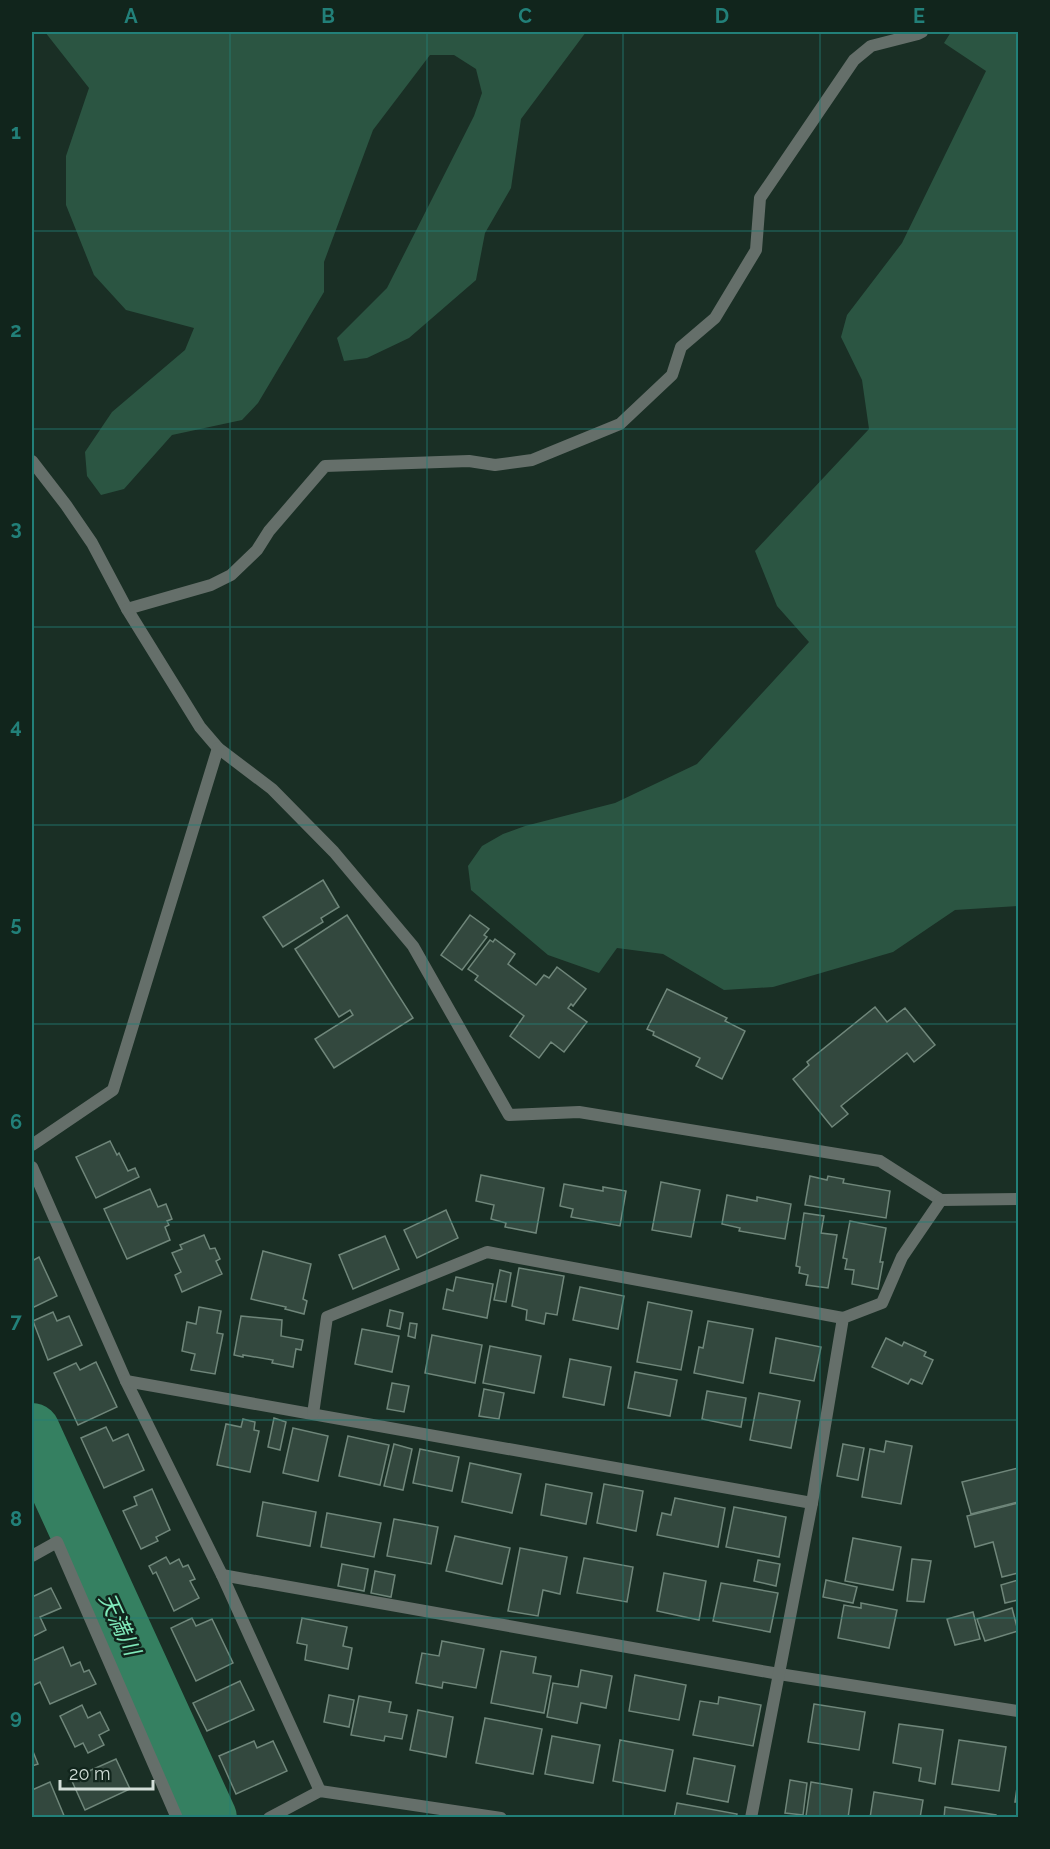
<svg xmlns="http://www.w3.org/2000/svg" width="1050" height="1849" font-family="Raleway,'Noto Sans JP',sans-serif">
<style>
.green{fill:#2b5542}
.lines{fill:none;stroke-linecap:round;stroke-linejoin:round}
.river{stroke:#358061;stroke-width:56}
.building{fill:#33483e;stroke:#6f867a;stroke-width:1.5}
.minor{stroke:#656f6a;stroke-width:12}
.grid{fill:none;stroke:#228079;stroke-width:1.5;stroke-opacity:0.55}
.labels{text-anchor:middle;stroke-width:5;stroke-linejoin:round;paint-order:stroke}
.water-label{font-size:22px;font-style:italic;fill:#80eabb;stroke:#11251c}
.neatline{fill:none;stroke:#228079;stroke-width:2}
.grid-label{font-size:20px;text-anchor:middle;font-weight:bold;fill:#228079}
</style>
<rect width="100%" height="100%" fill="#1a2f25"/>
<g class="green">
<path d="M45,32H586L521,119L511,188L485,233L476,280L409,338L367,358L344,361L337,338L387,288L474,116L482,93L476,69L454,55H430L373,130L324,262V292L258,403L242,420L172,435L124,489L101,495L87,476L85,452L112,412L185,350L194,328L126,310L94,275L66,205V156L89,88Z"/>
<path d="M951,32H1018V906L955,910L893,952L773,987L724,990L663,954L617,948L599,973L548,955L471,890L468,866L482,846L503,834L525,826L615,803L697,764L809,642L777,606L755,551L869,429L862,380L841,337L847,315L902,243L986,71L944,43Z"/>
</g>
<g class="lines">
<path class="river" d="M32,1431L209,1818"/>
</g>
<g class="building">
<path d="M323,880L339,907L321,918L323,922L283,947L263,917Z"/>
<path d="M347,915L413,1018L334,1068L315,1039L353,1015L350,1010L339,1017L295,949Z"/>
<path d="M470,915L489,929L484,935L487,937L462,970L441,955Z"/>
<path d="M495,939L515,954L508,964L536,985L544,975L549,978L557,967L586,989L573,1006L571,1004L568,1008L587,1022L564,1052L551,1042L539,1058L510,1036L524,1016L475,980L478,976L468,969L490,940L493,942Z"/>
<path d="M667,989L727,1018L725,1021L745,1031L722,1079L696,1066L700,1058L653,1035L654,1032L647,1029Z"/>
<path d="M875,1007L887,1022L905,1008L935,1045L914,1062L907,1053L841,1106L848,1114L832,1127L793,1079L809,1065L807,1062Z"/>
<path d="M110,1141L117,1155L119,1153L128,1171L135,1168L139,1177L96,1198L76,1157Z"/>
<path d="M481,1175L544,1188L536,1233L505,1227L506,1223L491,1219L494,1205L476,1201Z"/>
<path d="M810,1176L827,1180L828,1176L844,1179L843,1183L890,1191L886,1218L805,1205Z"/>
<path d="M661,1182L700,1190L691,1237L652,1230Z"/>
<path d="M564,1184L603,1191V1187L626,1191L620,1226L571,1217L573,1209L560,1206Z"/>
<path d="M150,1189L158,1207L166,1204L172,1219L167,1221L169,1225L165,1227L170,1240L127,1259L104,1209Z"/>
<path d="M727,1195L757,1201V1197L791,1204L785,1239L739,1231L740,1228L722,1224Z"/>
<path d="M446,1210L458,1238L417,1258L404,1230Z"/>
<path d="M804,1213L824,1216L821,1233L837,1235L828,1288L806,1285L808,1275L799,1273L800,1267L796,1266Z"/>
<path d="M850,1221L886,1228L880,1262H883L878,1289L852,1284L854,1270L845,1269L847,1259L843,1258Z"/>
<path d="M204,1235L210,1249L215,1248L220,1259L216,1261L222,1274L182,1292L175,1275L181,1272L172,1253L182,1249L180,1245Z"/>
<path d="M385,1236L399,1269L353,1289L339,1255Z"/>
<path d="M263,1251L311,1264L303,1299L307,1301L304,1314L285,1309L286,1307L251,1299Z"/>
<path d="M39,1257L57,1296L32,1308V1261Z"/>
<path d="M519,1268L564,1276L557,1315L546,1313L544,1324L526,1320L527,1310L512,1306Z"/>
<path d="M500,1270L511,1273L506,1302L494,1300Z"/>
<path d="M456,1277L493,1284L487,1318L443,1309L447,1289L453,1291Z"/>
<path d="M580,1287L624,1296L618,1329L573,1320Z"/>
<path d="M648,1302L692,1311L681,1370L637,1362Z"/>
<path d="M199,1307L221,1311L217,1333L223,1334L215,1374L191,1370L195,1354L182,1351L187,1322L196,1324Z"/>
<path d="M390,1310L403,1313L400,1329L387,1326Z"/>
<path d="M53,1312L57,1321L69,1316L82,1345L48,1360L33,1321Z"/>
<path d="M241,1316L282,1320L281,1336L303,1340L301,1350L296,1349L293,1367L272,1363L273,1360L243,1355V1357L234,1355Z"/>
<path d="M708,1321L753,1329L743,1383L694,1373L699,1347L703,1348Z"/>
<path d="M410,1323L417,1324L415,1338L408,1336Z"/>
<path d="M362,1329L399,1336L392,1372L355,1364Z"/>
<path d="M432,1335L482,1345L475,1383L425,1373Z"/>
<path d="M776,1338L821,1347L814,1381L770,1373Z"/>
<path d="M886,1338L902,1346L904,1342L926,1352L924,1356L933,1360L922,1384L911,1379L908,1384L872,1367Z"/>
<path d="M490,1346L541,1356L534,1393L483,1383Z"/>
<path d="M570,1359L611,1367L604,1405L563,1397Z"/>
<path d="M96,1362L117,1407L78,1425L54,1373L76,1363L80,1370Z"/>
<path d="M635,1372L677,1380L670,1416L628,1408Z"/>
<path d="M392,1383L409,1386L404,1412L387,1409Z"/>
<path d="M484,1389L504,1393L499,1419L479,1416Z"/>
<path d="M707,1391L746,1398L741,1427L702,1419Z"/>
<path d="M759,1393L800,1401L791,1448L750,1440Z"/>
<path d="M274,1418L286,1422L280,1450L268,1447Z"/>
<path d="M243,1419L255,1422L254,1430L259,1431L250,1472L217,1465L226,1424L241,1427Z"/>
<path d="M106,1427L113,1441L128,1434L144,1470L104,1488L81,1438Z"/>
<path d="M293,1428L328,1436L318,1481L283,1473Z"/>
<path d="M348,1436L389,1445L380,1485L339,1476Z"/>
<path d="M886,1441L912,1446L901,1504L862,1497L870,1449L884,1452Z"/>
<path d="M394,1444L412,1449L403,1490L384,1486Z"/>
<path d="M843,1444L864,1448L858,1480L837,1476Z"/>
<path d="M420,1449L459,1457L452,1491L413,1483Z"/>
<path d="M470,1463L521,1474L512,1513L462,1502Z"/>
<path d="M1018,1468V1502L971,1514L962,1482Z"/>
<path d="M546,1484L592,1493L586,1524L541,1515Z"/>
<path d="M604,1484L643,1491L636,1531L597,1523Z"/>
<path d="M152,1489L170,1530L156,1537L158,1541L141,1549L123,1511L137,1505L134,1497Z"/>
<path d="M675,1498L725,1508L718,1547L657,1535L662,1513L671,1515Z"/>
<path d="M263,1502L316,1512L310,1546L257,1536Z"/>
<path d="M1018,1503V1573L1002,1577L993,1542L975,1547L967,1516Z"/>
<path d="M734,1507L786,1517L779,1557L726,1547Z"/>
<path d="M327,1513L381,1523L374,1557L321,1547Z"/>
<path d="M394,1519L438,1527L431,1564L387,1556Z"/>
<path d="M455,1536L510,1548L502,1584L446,1571Z"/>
<path d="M853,1538L901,1547L893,1590L845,1581Z"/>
<path d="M520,1548L567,1557L560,1594L543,1590L538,1616L508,1611Z"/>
<path d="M166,1557L170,1564L179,1559L183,1567L188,1565L195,1579L190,1581L199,1598L174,1611L156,1572L153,1574L149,1566Z"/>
<path d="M584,1558L633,1567L627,1602L577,1593Z"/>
<path d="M912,1559L931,1561L924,1602L907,1601Z"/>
<path d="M758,1560L780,1564L776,1586L754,1581Z"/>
<path d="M342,1564L368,1569L364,1591L338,1586Z"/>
<path d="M375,1571L395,1575L391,1597L371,1593Z"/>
<path d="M664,1573L706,1581L699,1620L657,1611Z"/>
<path d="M826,1580L857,1587L853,1603L823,1597Z"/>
<path d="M1018,1580V1600L1005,1603L1001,1585Z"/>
<path d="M721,1583L778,1593L770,1632L713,1621Z"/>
<path d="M51,1588L61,1608L40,1617L46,1630L32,1637V1597Z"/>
<path d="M861,1603L897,1610L889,1648L838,1638L844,1605L861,1608Z"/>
<path d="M1012,1608L1018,1631L985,1641L977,1619Z"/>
<path d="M973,1612L980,1639L955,1645L947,1619Z"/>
<path d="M192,1618L196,1626L212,1619L233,1663L196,1681L171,1628Z"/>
<path d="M302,1618L347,1627L343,1646L352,1648L348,1669L305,1660L307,1645L297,1643Z"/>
<path d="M442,1641L484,1649L476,1688L443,1682L442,1688L416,1683L422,1653L439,1656Z"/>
<path d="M63,1647L71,1666L80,1662L84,1672L89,1670L96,1684L50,1704L40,1682L32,1686V1661Z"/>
<path d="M501,1651L536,1657L533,1673L551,1676L544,1713L491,1703Z"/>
<path d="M581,1670L612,1676L606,1708L581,1703L577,1723L547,1717L553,1683L578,1687Z"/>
<path d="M635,1675L686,1685L679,1720L629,1711Z"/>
<path d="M240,1681L254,1710L207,1731L193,1703Z"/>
<path d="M329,1695L354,1700L349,1727L324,1722Z"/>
<path d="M359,1696L391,1702L389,1712L407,1715L402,1739L385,1736L384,1741L351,1735Z"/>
<path d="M719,1697L761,1705L753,1746L693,1735L700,1701L718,1704Z"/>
<path d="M814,1704L865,1712L859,1750L808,1742Z"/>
<path d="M82,1705L88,1718L100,1712L109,1730L99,1735L104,1745L88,1753L83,1743L75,1747L60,1716Z"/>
<path d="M418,1710L453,1717L446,1757L410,1750Z"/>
<path d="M485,1718L542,1729L533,1774L476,1763Z"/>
<path d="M899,1724L943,1730L935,1784L919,1781L921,1768L893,1763Z"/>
<path d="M552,1736L600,1745L593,1783L545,1774Z"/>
<path d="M620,1740L673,1750L665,1791L613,1781Z"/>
<path d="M959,1740L1006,1747L999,1791L952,1784Z"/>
<path d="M254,1741L257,1748L273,1741L287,1771L236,1794L219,1756Z"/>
<path d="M32,1749L38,1764L32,1766Z"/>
<path d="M694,1758L735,1766L728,1802L687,1794Z"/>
<path d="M116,1759L130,1789L85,1810L71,1779Z"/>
<path d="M790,1780L807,1783L803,1815L785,1813Z"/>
<path d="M1018,1780V1802H1015Z"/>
<path d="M50,1782L65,1818H32V1790Z"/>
<path d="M811,1782L852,1789L848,1818L806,1816Z"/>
<path d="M874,1792L923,1800L920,1818H870Z"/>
<path d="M677,1803L737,1814L736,1818H674Z"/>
<path d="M945,1807L996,1815V1818H944Z"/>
</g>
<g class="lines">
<g class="minor">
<path d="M32,461L66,505L92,543L127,609L200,727L218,748L272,789L334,852L413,946L509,1115L579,1112L880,1161L941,1200L1018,1199"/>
<path d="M127,609L211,585L231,575L257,550L269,531L325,466L469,461L495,465L532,460L620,424L672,375L681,347L715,318L756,250L760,198L854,60L871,46L918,34L922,32"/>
<path d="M32,1145L113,1090L218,748"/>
<path d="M32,1167L126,1381L222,1575L320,1791"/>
<path d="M126,1381L812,1503"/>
<path d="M313,1414L327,1317L487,1252L843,1318"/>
<path d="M32,1556L57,1542L177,1818"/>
<path d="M222,1575L779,1674L1018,1711"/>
<path d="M269,1818L320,1791L501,1818"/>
<path d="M751,1818L812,1503L843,1318L882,1303L902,1257L941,1200"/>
</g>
</g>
<path class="grid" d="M230,32V1818M427,32V1818M623,32V1818M820,32V1818M32,231H1018M32,429H1018M32,627H1018M32,825H1018M32,1024H1018M32,1222H1018M32,1420H1018M32,1618H1018"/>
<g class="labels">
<g class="water-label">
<text transform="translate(120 1624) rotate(65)" y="8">天満川</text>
</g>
</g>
<rect width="1050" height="1849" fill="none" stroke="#11251c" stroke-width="66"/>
<path d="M60 1780v9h93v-9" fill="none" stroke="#d2ded8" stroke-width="3"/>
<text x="69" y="1780" font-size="18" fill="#d2ded8" stroke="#11251c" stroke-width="4.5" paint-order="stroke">20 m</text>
<rect x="33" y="33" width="984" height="1783" class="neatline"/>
<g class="grid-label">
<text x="131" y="23">A</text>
<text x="328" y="23">B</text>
<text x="525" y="23">C</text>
<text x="722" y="23">D</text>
<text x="919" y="23">E</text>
<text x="16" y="139">1</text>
<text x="16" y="337">2</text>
<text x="16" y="535">3</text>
<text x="16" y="733">4</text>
<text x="16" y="931">5</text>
<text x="16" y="1129">6</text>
<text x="16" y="1328">7</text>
<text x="16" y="1526">8</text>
<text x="16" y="1724">9</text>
</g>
</svg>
